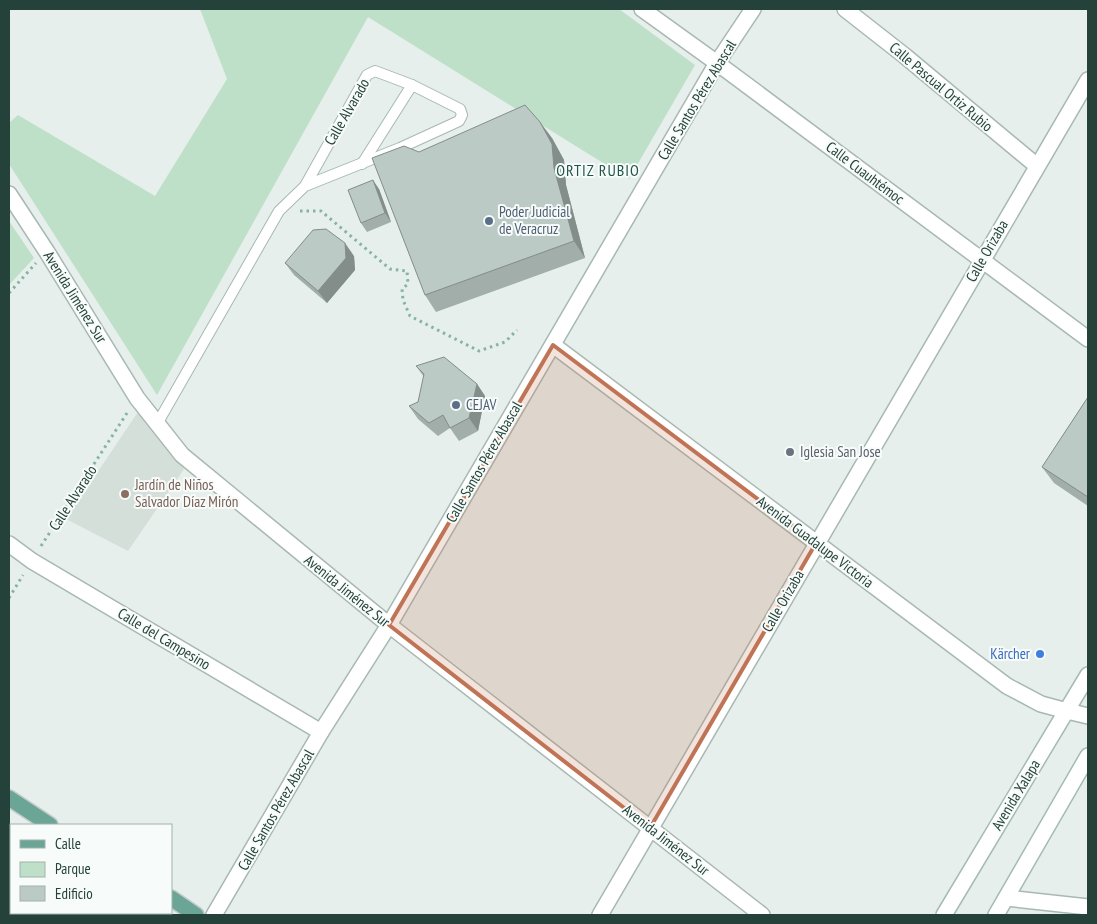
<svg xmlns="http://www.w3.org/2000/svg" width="1097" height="924" font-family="'PT Sans Narrow',sans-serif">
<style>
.built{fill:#d4dfda}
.green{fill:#bfe0c8}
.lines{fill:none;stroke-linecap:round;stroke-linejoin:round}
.service-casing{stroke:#a8b8b2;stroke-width:12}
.minor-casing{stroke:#a8b8b2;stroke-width:18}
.tertiary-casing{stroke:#a8b8b2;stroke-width:18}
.secondary-casing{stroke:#a4bbb3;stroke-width:18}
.primary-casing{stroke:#c2cac8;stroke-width:18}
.path{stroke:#86b3a5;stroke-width:3;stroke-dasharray:2.5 4;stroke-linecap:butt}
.service{stroke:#fff;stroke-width:10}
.minor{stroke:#fff;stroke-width:15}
.tertiary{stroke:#fff;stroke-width:15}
.secondary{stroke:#fff;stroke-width:15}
.primary{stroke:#6aa596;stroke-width:15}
.wall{fill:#a1aea9}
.shaded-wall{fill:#838d89}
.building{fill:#bbcac4;stroke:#838d89}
.marked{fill:#c07456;fill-opacity:0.2;stroke:#c07456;stroke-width:4;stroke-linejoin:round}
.service-dot{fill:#5c6f8a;stroke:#f7fbf9;stroke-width:2}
.worship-dot{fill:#6b7280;stroke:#f7fbf9;stroke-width:2}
.education-dot{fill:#8d6e63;stroke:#f7fbf9;stroke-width:2}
.shop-dot{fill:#3f7fe0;stroke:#f7fbf9;stroke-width:2}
.labels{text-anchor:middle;stroke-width:4;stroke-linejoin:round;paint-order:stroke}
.street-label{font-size:15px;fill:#24423a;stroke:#f7fbf9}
.service-label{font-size:15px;fill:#4e5e75;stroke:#f7fbf9;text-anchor:start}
.worship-label{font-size:15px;fill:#5b616d;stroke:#f7fbf9;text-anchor:start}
.education-label{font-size:15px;fill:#785e54;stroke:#f7fbf9;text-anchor:start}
.shop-label{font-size:15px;fill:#366cbe;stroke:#f7fbf9;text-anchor:end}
.neighbourhood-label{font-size:16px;letter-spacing:1px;fill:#1f5548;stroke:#f7fbf9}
</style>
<rect width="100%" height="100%" fill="#e6efeb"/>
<path class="built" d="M138,412L184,469L128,551L66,519Z"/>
<g class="green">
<path d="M200,9H619L695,65L629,179L368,17L157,395L9,164V123L18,115L155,196L227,79Z"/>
<path d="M9,221L34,258L9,285Z"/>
</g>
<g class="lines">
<defs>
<g id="service">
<path d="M362,164L412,85"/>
<path d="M157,424L279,211L305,186L367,75L375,71L412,85L460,109L462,115L459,121L400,148L305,186"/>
</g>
<g id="minor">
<path d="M642,9L717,63L1088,339"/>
<path d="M845,9L905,56L1037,166"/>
<path d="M9,194L47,252L137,398L182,455L389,625L762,915"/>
<path d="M553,345L1007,686L1041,704L1067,711"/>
<path d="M9,544L32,561L321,732"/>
<path d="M9,890L11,886"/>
<path d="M1006,898L1088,907"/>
<path d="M214,915L321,732L389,625L717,63L753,9"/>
<path d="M600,915L1088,80"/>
</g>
<path id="tertiary" d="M1067,711L1088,716"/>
<g id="secondary">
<path d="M944,915L1088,675"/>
<path d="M996,915L1088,756"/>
</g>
<g id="primary">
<path d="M9,798L50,825"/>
<path d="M9,856L11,857"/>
<path d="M171,898L196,915"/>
<path d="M73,913L75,915"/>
<path d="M107,913L110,915"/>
<path d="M150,913L153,915"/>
</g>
</defs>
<use href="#service" class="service-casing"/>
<use href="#minor" class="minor-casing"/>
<use href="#tertiary" class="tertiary-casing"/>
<use href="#secondary" class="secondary-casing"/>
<use href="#primary" class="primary-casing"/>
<g class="path">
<path d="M300,211H321L390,269L407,271L408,284L402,289L403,300L410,316L479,351L505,342L517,330"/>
<path d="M9,293L36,263"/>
<path d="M41,546L127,413"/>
<path d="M9,598L23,575"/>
</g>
<use href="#service" class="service"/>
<use href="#minor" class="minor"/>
<use href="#tertiary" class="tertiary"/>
<use href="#secondary" class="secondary"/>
<use href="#primary" class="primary"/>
</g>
<g class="wall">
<path d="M552,138L564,160L566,185L585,258L436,312L425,295L419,152Z"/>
<path d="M379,189L391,222L367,232L361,223Z"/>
<path d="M354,256L355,270L327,303L294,275L285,263Z"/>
<path d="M416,366L477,384L485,396L478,431L459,441L450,428L438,436L418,419L409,406L418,402L424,377Z"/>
<path d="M1088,397V506L1054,483L1042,467Z"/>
</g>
<g class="shaded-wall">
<path d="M540,122L552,138L564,160L566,185L585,258L574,241Z"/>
<path d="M373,180L379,189L391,222L385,213Z"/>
<path d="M345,243L354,256L355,270L327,303L318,291Z"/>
<path d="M477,384L485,396L478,431L469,418Z"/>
</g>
<g class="building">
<path d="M525,105L540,122L552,144L554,168L574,241L425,295L372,158L404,146L419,152Z"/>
<path d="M373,180L385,213L361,223L348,190Z"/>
<path d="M326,229L345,243L346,258L318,291L285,263L313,230Z"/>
<path d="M444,357L477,384L469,418L450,428L443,415L429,423L409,406L418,402L424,374L416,366Z"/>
<path d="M1088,397V497L1042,467Z"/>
</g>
<path class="marked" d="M553,345L816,543L650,828L389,625Z"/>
<g class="service-dot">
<circle cx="489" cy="221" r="5"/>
<circle cx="456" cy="405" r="5"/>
</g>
<circle class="worship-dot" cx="790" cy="452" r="5"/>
<circle class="education-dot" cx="125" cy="494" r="5"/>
<circle class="shop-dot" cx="1040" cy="654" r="5"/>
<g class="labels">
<g class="street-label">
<text transform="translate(941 87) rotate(40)" y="5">Calle Pascual Ortiz Rubio</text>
<text transform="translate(697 100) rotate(-59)" y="5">Calle Santos Pérez Abascal</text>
<text transform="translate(347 112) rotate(-60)" y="5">Calle Alvarado</text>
<text transform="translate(865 173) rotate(37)" y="5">Calle Cuauhtémoc</text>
<text transform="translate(987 251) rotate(-60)" y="5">Calle Orizaba</text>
<text transform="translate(75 297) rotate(58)" y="5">Avenida Jiménez Sur</text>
<text transform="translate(484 462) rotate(-60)" y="5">Calle Santos Pérez Abascal</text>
<text transform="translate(73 498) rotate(-57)" y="5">Calle Alvarado</text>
<text transform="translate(815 542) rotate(37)" y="5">Avenida Guadalupe Victoria</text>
<text transform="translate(347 591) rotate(39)" y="5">Avenida Jiménez Sur</text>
<text transform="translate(783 601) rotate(-60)" y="5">Calle Orizaba</text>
<text transform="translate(164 639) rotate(31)" y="5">Calle del Campesino</text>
<text transform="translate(1016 795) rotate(-59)" y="5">Avenida Xalapa</text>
<text transform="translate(276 810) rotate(-60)" y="5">Calle Santos Pérez Abascal</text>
<text transform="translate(666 840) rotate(38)" y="5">Avenida Jiménez Sur</text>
</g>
<g class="service-label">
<text x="499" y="217">Poder Judicial<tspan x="499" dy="17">de Veracruz</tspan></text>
<text x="466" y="410">CEJAV</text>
</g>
<g class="worship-label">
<text x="800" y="457">Iglesia San Jose</text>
</g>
<g class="education-label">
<text x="135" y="490">Jardín de Niños<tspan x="135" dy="17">Salvador Díaz Mirón</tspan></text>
</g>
<g class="shop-label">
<text x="1030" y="659">Kärcher</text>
</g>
<g class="neighbourhood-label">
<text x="598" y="176">ORTIZ RUBIO</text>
</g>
</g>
<rect width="1097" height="924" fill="none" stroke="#24423a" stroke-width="20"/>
<rect x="10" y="824" width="162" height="90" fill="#f7fbf9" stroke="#a3b1ad"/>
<rect x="20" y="840" width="25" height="8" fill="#6aa596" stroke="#a3b1ad"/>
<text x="55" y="849" font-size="15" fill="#24423a">Calle</text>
<rect x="20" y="862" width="25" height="15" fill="#bfe0c8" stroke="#a3b1ad"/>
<text x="55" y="874" font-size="15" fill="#24423a">Parque</text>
<rect x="20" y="886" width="25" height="15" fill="#bbcac4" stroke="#a3b1ad"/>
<text x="55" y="899" font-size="15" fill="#24423a">Edificio</text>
</svg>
